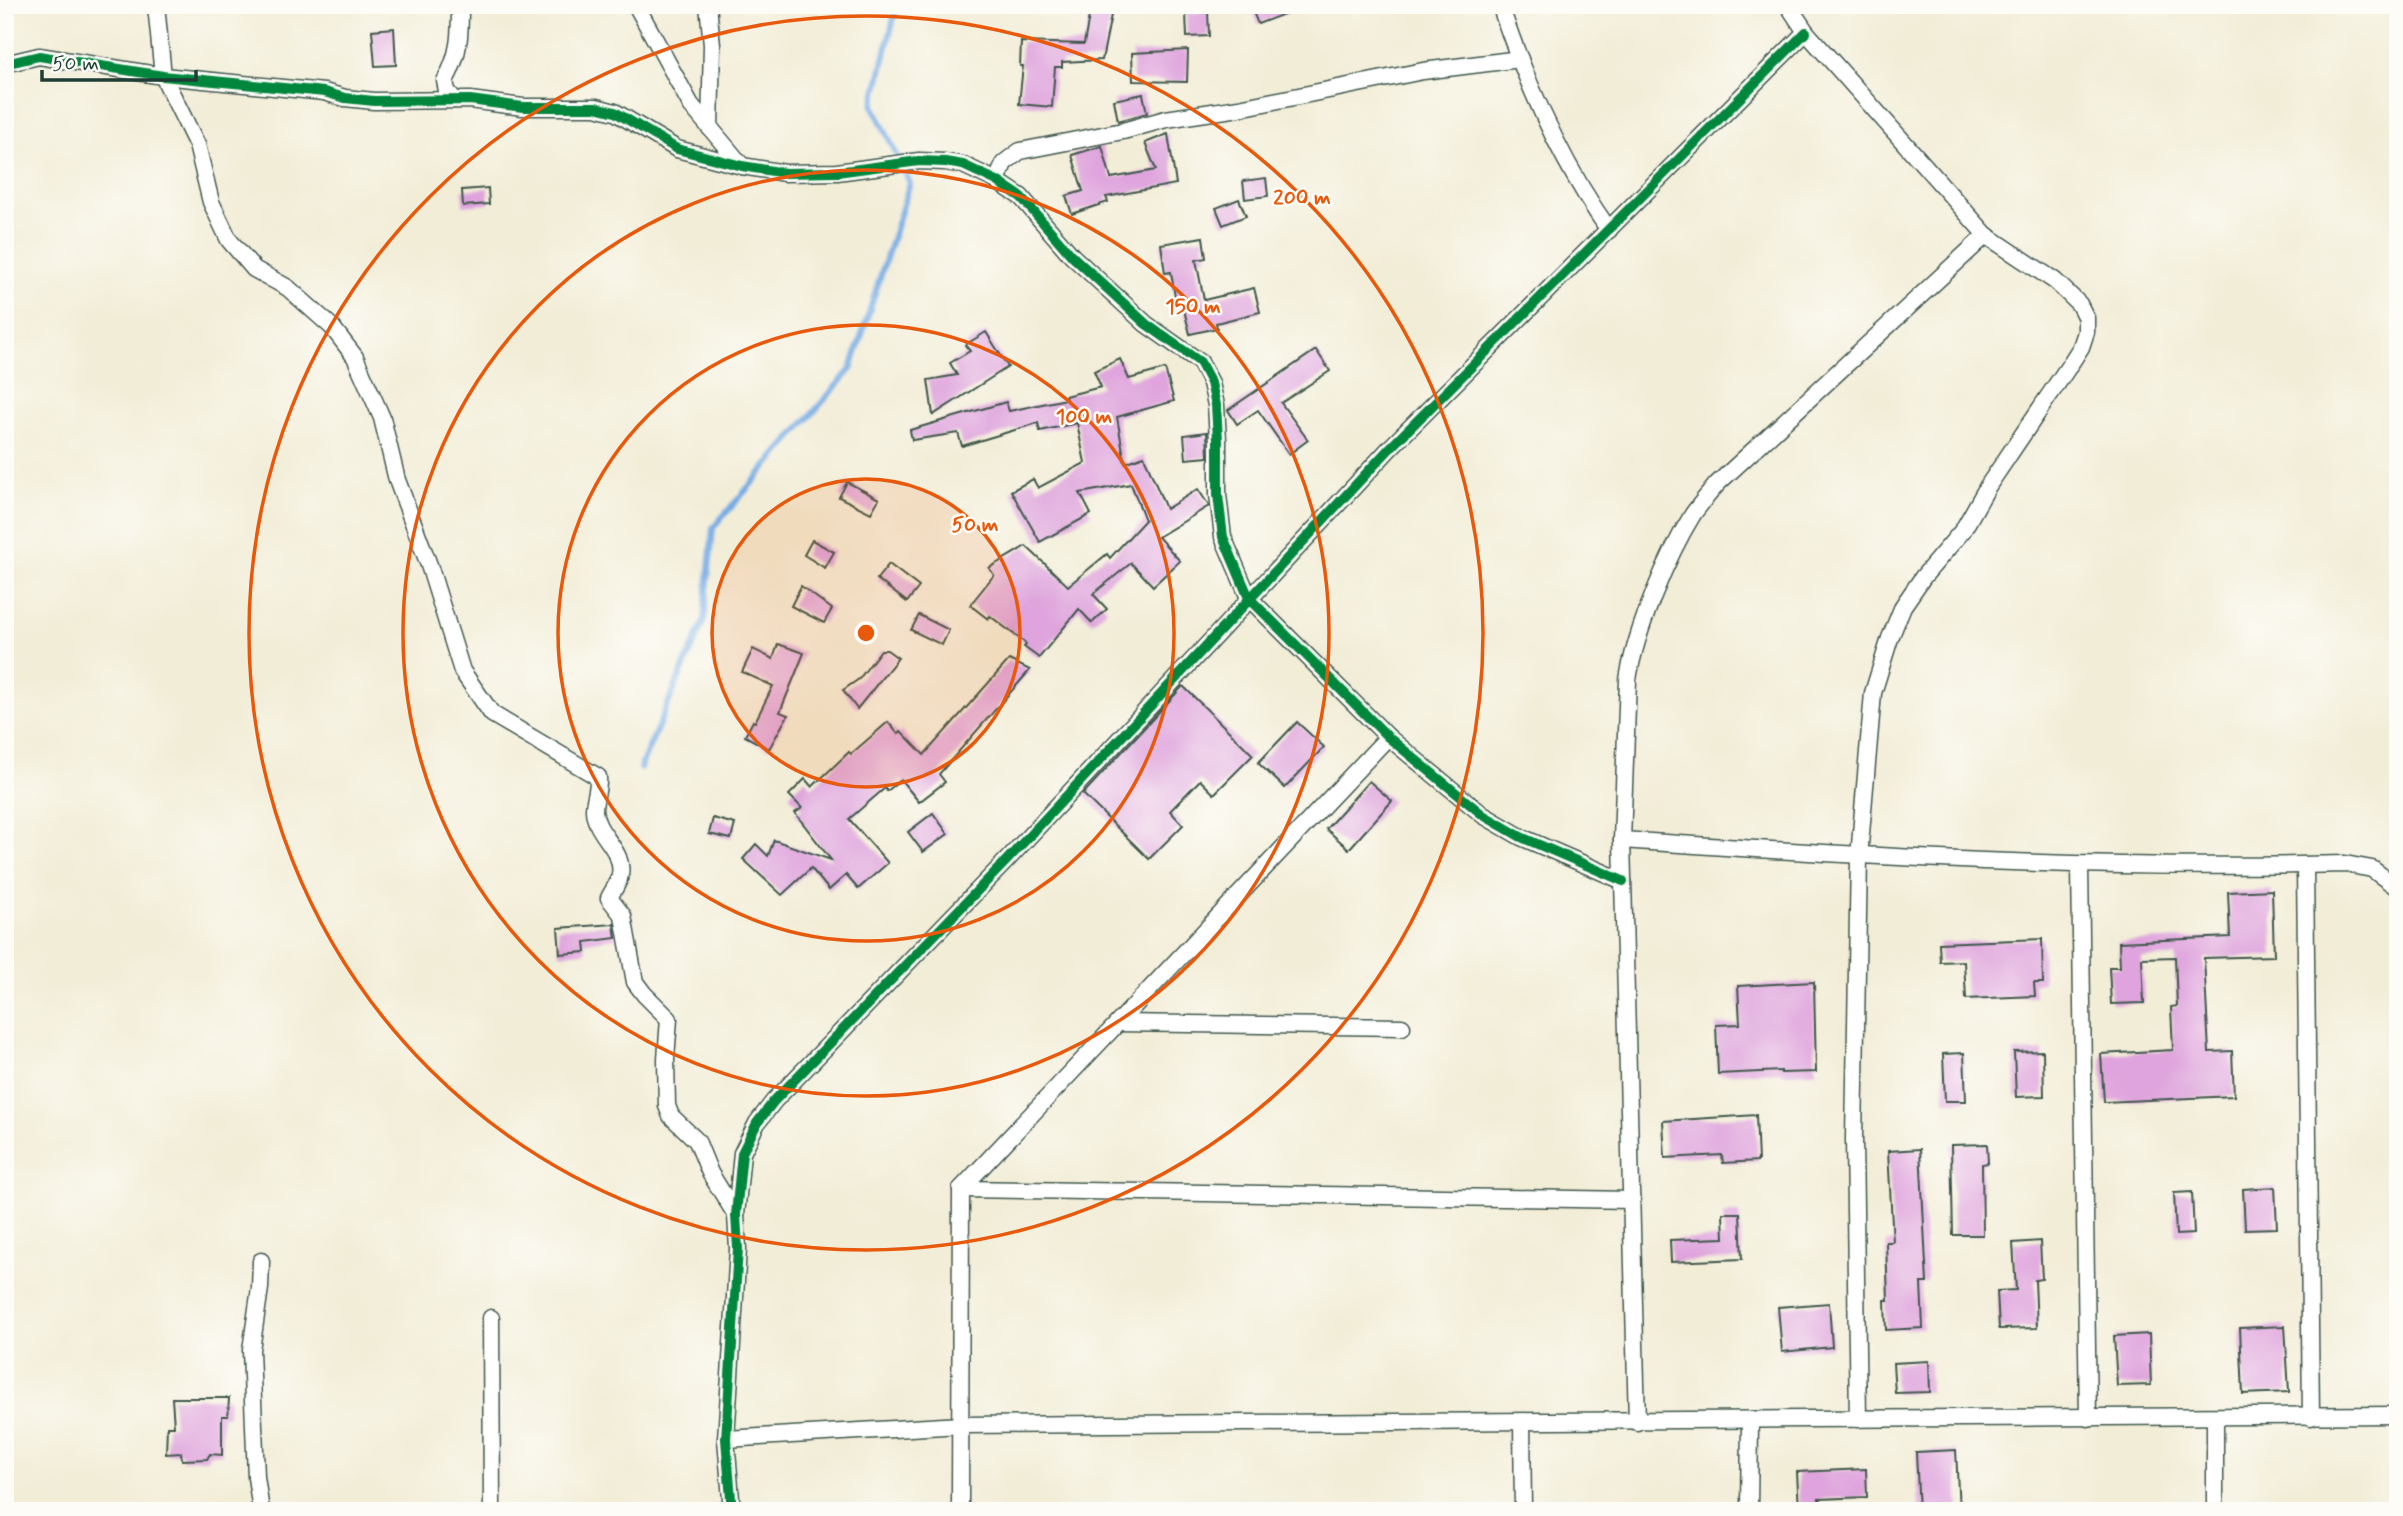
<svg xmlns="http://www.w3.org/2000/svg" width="2403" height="1516" font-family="Mynerve,sans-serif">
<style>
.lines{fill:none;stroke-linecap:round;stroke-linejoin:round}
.stream{stroke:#76ace4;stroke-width:6}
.building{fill:#dfa4dd}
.minor-casing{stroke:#3f574c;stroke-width:19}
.minor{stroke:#fff;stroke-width:16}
.cycleway-casing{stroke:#fdfcf7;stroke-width:15}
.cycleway{stroke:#00873e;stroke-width:10}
.ring{fill:none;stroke:#e8590c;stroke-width:3.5}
.centre{fill:#e8590c;stroke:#fdfcf7;stroke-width:3.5}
.ring-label{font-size:21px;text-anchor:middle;font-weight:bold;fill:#e8590c;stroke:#fdfcf7;stroke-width:5;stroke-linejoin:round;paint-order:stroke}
</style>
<rect width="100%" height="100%" fill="#fdfcf7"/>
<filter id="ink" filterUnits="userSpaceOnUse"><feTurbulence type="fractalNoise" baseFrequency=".0143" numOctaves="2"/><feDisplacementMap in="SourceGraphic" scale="14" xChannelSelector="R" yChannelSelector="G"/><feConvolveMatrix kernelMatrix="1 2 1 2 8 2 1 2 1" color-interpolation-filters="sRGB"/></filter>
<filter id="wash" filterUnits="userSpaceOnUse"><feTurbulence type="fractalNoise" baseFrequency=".00686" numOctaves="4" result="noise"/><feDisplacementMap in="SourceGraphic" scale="28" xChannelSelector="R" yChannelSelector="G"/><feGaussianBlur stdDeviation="1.57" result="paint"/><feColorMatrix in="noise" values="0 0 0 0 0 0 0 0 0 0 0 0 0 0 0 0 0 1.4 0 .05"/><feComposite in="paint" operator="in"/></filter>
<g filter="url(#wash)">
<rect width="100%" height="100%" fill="#f2edd7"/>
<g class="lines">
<path class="stream" d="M640,768L704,621L713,528L851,369L910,183L873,105L897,5"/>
</g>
<g id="blocks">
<g class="building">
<path d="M1091,5H1113L1102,60L1062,62V67H1055L1052,107L1019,104L1023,66H1020L1021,42L1084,44Z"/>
<path d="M1250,5H1302V7L1258,24Z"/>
<path d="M1208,12L1209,36L1187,37L1186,13Z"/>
<path d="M394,28L396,65L375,66L372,30Z"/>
<path d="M1188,50L1187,82L1133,81L1132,53Z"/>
<path d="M1143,94L1147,113L1118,121L1114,100Z"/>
<path d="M1168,134L1176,184L1106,197L1108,202L1072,214L1066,196L1083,191L1072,155L1102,146L1111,178L1156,170L1145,143Z"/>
<path d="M1266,178L1268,196L1245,199L1243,181Z"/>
<path d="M488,188L489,204L463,206L462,190Z"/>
<path d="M1239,199L1246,216L1223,225L1216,208Z"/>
<path d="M1203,237L1206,258L1196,260L1204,300L1254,288L1260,312L1216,323L1217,328L1190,334L1182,302L1176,303L1171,272L1165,273L1161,244Z"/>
<path d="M986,332L1008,367L933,415L928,380L957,375L950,363L970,351L965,345Z"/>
<path d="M1316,350L1330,371L1281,403L1308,440L1289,454L1258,410L1237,424L1228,410Z"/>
<path d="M1120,359L1129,379L1165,369L1174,401L1117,417L1125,463L1144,456L1166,509L1198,489L1209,506L1158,537L1180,561L1153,586L1131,563L1093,594L1107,609L1092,623L1079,609L1039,658L1024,647L1026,645L1024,642L990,616L988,619L970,605L994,575L989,568L1026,546L1068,586L1107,554L1110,558L1145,520L1131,484L1080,493L1091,514L1040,542L1011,491L1033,479L1038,488L1085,463L1077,423L1040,431L1038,423L962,446L958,433L912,440L910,430L1006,402L1009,411L1066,399L1065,396L1101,387L1094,371Z"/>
<path d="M1207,432L1208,457L1186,459L1184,435Z"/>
<path d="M847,482L879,499L871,513L839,497Z"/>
<path d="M812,540L834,552L825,568L804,555Z"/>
<path d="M889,564L919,587L907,602L877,579Z"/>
<path d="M801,586L832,609L824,623L791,606Z"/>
<path d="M919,615L949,630L942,645L911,630Z"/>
<path d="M778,644L804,653L780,712L788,715L769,749L745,736L753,721L755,722L773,686L742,672L753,649L773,659Z"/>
<path d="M881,650H887L898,658L857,709L843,690L859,679Z"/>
<path d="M1009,660L1030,670L939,774L945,782L919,802L901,780L887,791L885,788L849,819L888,863L858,889L846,875L829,890L811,868L782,895L743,859L756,844L768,856L774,840L831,860L795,813L802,808L789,795L805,779L812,787L849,752L851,754L888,722L898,734L901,731L924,755Z"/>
<path d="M1183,686L1253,755L1214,794L1200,780L1170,811L1183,825L1149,859L1083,794Z"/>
<path d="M1297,722L1324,747L1285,788L1258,763Z"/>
<path d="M1369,781L1392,801L1349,849L1326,829Z"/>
<path d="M933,813L948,834L923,852L908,832Z"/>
<path d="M713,818L735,824L731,839L709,834Z"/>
<path d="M2272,890L2274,956L2204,958L2209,1052L2232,1051L2234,1096L2104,1102L2101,1054L2173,1050L2171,1007L2177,1006L2175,957L2142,958L2144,1003L2111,1004L2109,967H2120L2119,942L2230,937L2228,892Z"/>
<path d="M614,924L616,938L585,942L586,952L560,954L558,928Z"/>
<path d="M2042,939L2043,983H2034L2035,996L1966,999L1964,961L1940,962L1939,943Z"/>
<path d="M1814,982L1816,1072L1781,1073V1071L1718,1074L1716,1025L1740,1024L1738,986Z"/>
<path d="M2043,1051L2044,1096L2016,1097L2014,1052Z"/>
<path d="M1964,1053L1966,1101H1945L1943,1054Z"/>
<path d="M1756,1115L1758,1161L1723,1163L1722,1155L1665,1158L1663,1121Z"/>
<path d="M1987,1144L1988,1163L1982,1164L1983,1235H1953L1951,1145Z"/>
<path d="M1920,1149L1927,1283H1921L1923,1328L1886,1330L1885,1300H1888L1886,1242H1893L1888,1151Z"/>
<path d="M2275,1187L2277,1228L2245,1229L2243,1189Z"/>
<path d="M2192,1192L2194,1234L2176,1235L2174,1193Z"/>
<path d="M1723,1213H1740L1742,1259L1671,1262L1670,1240L1724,1238Z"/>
<path d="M2040,1241L2042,1279L2035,1280L2037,1328L1999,1329L1997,1291L2016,1290L2013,1243Z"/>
<path d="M1829,1303L1832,1347L1782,1352L1778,1307Z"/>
<path d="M2285,1326L2289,1392L2243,1394L2240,1328Z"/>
<path d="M2149,1334L2151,1385L2117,1386L2114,1336Z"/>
<path d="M1929,1361L1930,1392L1895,1393L1893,1363Z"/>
<path d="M172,1398H229L228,1416H222V1455L210,1454L207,1459L182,1460L181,1453L166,1454L167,1426H174Z"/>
<path d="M1956,1450L1959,1511H1919L1916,1452Z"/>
<path d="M1866,1469L1867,1497L1819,1499L1821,1511H1799L1797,1472Z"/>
</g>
</g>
</g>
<g filter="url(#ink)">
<use href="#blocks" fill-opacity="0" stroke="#3f574c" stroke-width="2"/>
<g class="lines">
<defs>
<g id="minor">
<path d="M156,5L163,76L197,145L211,202L229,240L254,269L288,288L332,327L355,357L382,418L397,480L429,565L462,671L492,714L598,777C599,790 594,799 594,810C595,836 628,851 619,879C617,885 612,892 609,898L623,916L635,982L644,994L669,1019L666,1059L667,1106L671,1116L697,1141L710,1173L736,1215"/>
<path d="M636,5L691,105L742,166"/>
<path d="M708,5L712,45L710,128"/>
<path d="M1500,5C1526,82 1562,164 1609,230"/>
<path d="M1788,5L1806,32L1986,235L2055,281L2079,304L2086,318V332L2081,347L2069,366L1988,486L1963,530L1923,577L1903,606L1890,638L1873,693L1859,857L1854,1139L1858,1419"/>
<path d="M5,64L39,56L163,76L324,92L345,98L374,101L470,100L523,107H596L615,112L677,149L742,166L785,173L837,172L919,161L945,162L963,165L997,181L1021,197L1072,256L1146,324L1200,362L1211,383L1216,405L1218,440V495L1223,537L1249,598L1388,737L1483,815L1521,837L1623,881"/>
<path d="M455,100L447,91L445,81C460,54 460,35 460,5"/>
<path d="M997,181L1004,163L1020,151L1123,131L1166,119L1239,108L1423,71L1520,59"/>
<path d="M1622,840C1863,857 2104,871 2345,864L2372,869L2398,888"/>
<path d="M2305,865L2311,1417"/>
<path d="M2080,866L2088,1418"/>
<path d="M1118,1023L1402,1027"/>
<path d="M961,1189L1632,1200"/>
<path d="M261,1261L260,1288L251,1350L256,1477L261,1511"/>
<path d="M491,1318L492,1511"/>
<path d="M2215,1417V1511"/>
<path d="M1522,1422L1523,1511"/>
<path d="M1637,1422L1622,840L1628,680C1635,632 1667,556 1693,514C1700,504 1709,494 1717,484L1986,235"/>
<path d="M726,1439L961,1425L2398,1415"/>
<path d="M732,1511L726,1439L738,1249L736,1215L742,1153L757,1123L774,1101L1007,860L1390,448L1806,32"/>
<path d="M960,1511L961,1189L1388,737"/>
<path d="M1749,1511L1750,1421"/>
</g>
</defs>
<use href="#minor" class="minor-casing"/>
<use href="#minor" class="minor"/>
<defs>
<g id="cycleway">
<path d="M5,64L39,56L163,76L324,92L345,98L374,101L470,100L523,107H596L615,112L677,149L742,166L785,173L837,172L919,161L945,162L963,165L997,181L1021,197L1072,256L1146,324L1200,362L1211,383L1216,405L1218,440V495L1223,537L1249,598L1388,737L1483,815L1521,837L1623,881"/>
<path d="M732,1511L726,1439L738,1249L736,1215L742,1153L757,1123L774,1101L1007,860L1390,448L1806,32"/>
</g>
</defs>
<use href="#cycleway" class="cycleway-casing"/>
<use href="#cycleway" class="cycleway"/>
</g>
</g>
<circle cx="866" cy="633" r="154" fill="#e8590c" fill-opacity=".12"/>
<g class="ring">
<circle cx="866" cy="633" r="154"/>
<circle cx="866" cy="633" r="308"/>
<circle cx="866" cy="633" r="463"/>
<circle cx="866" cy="633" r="617"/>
</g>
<circle cx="866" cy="633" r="10" class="centre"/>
<g class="ring-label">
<text x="1302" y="204">200 m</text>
<text x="1193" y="313">150 m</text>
<text x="1084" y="423">100 m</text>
<text x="975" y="531">50 m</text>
</g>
<rect width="2403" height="1516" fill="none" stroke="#fdfcf7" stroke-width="28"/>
<path d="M42 70v10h154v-10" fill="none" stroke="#1f3d34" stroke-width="3.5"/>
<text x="52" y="70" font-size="21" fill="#1f3d34" stroke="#fdfcf7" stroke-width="5" paint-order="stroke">50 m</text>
</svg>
